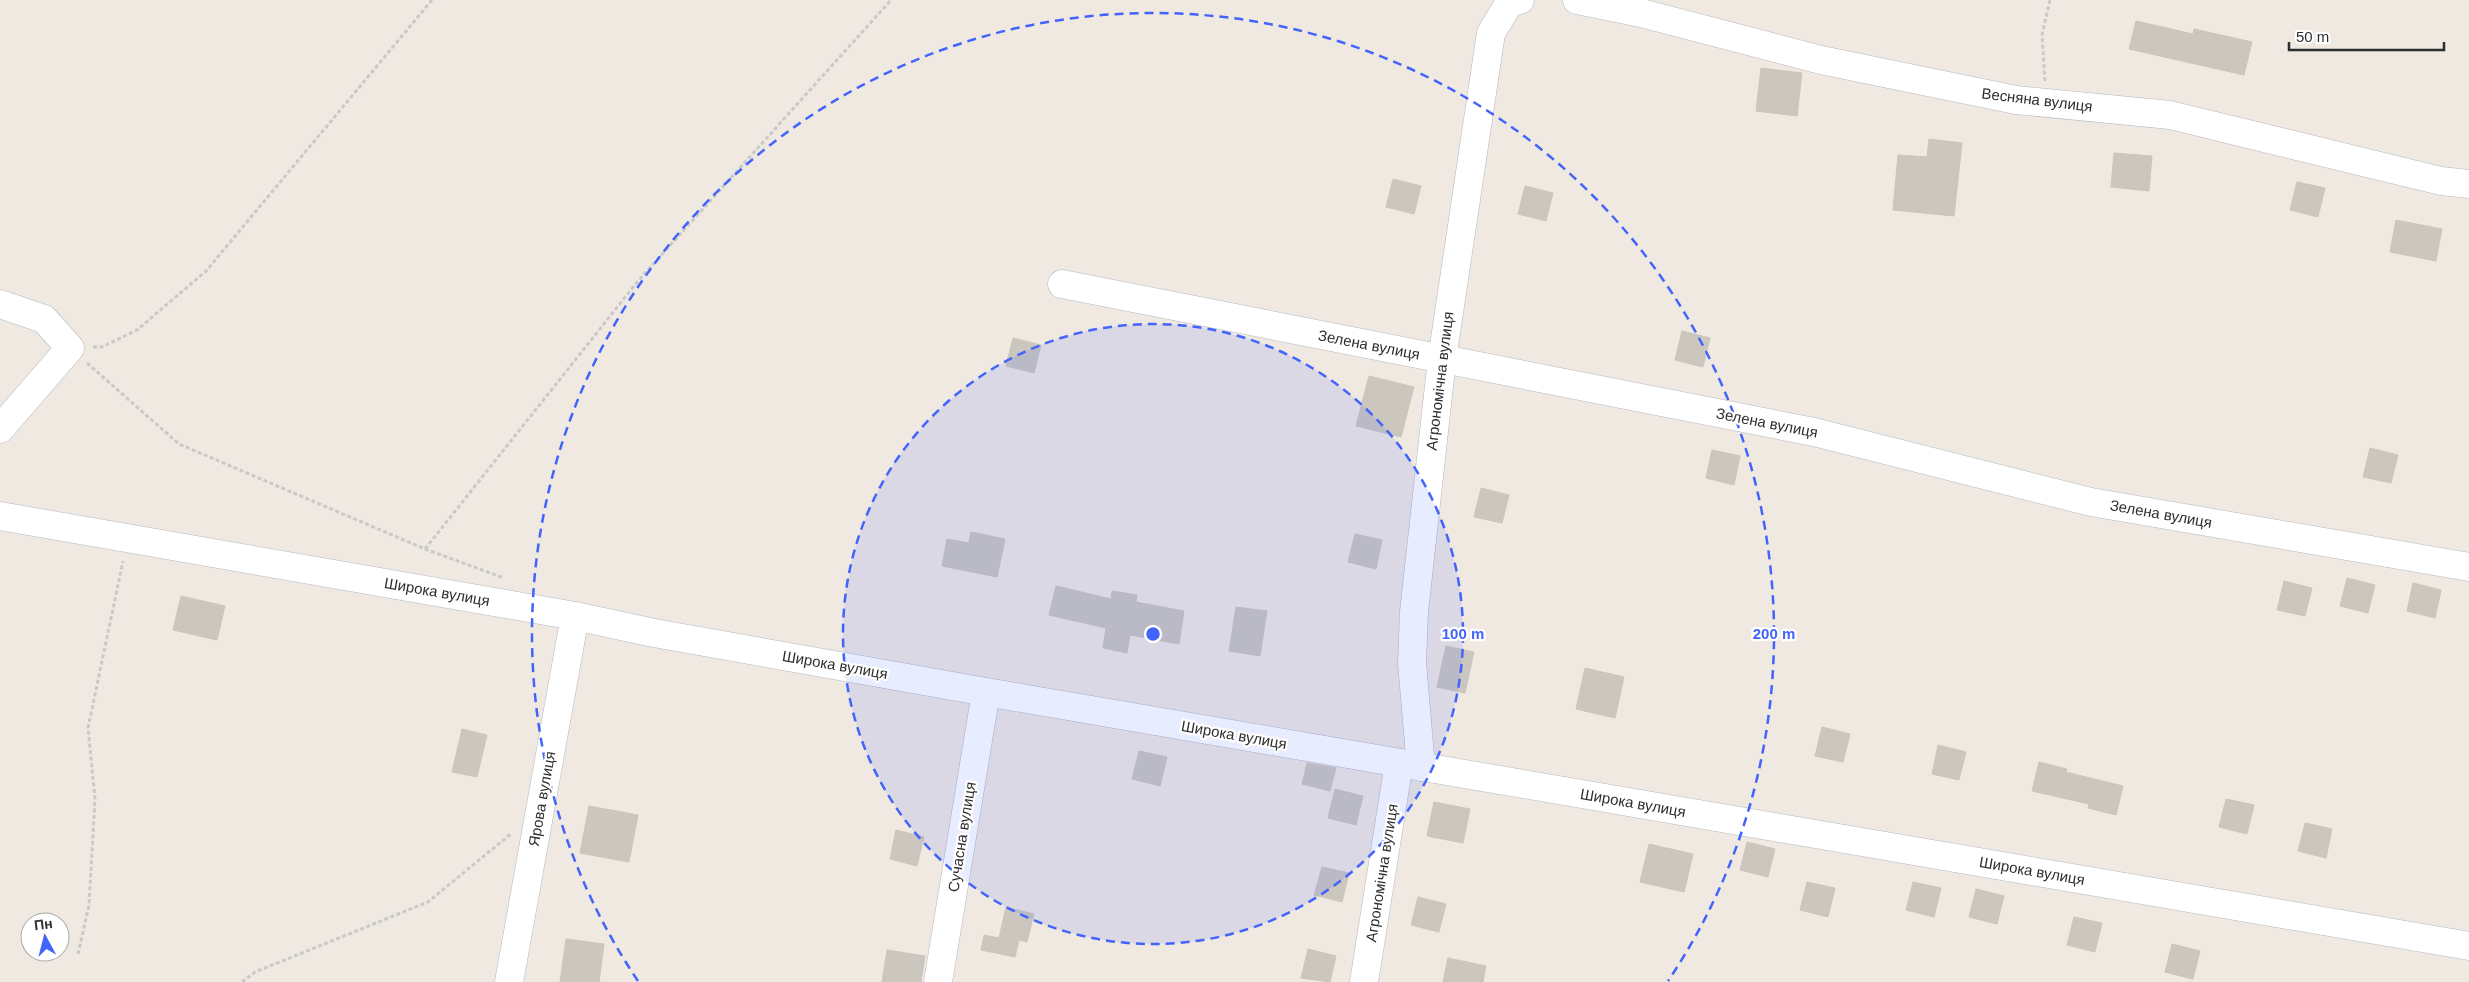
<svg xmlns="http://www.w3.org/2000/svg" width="2469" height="982" font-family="Arial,sans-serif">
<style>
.building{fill:#cbc7bf;stroke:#cbc5ba}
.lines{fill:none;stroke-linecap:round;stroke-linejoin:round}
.minor-casing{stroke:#b4b7c1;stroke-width:29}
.path{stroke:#c9c9c9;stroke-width:3;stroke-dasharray:4 2.5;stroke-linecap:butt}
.minor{stroke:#fff;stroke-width:28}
.ring{fill:none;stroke:#4264fb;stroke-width:2.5;stroke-dasharray:9 6}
.labels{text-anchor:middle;stroke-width:4.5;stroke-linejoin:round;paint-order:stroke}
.street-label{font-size:15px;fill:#2e2e2e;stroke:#fff}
.centre{fill:#4264fb;stroke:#fff;stroke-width:2.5}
.ring-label{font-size:15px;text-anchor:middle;font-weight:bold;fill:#4264fb;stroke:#fff;stroke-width:4.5;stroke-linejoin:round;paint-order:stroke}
</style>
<rect width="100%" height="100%" fill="#efe9e1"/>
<g class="building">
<path d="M2136,21L2193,34L2194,29L2252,42L2244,75L2129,49Z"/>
<path d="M1761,68L1802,73L1797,116L1756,111Z"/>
<path d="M1929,139L1962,143L1954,216L1893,210L1898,155L1927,157Z"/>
<path d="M2114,153L2152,156L2149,191L2111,187Z"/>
<path d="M1393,179L1421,186L1414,214L1386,207Z"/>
<path d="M2297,182L2325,188L2318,217L2290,210Z"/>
<path d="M1525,186L1553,193L1546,221L1518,214Z"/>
<path d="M2396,220L2442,229L2436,261L2390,252Z"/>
<path d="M1682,331L1710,338L1703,367L1675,360Z"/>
<path d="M1013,338L1041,345L1034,373L1006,366Z"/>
<path d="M1369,376L1414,387L1401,437L1356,426Z"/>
<path d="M2370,448L2398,455L2391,483L2363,477Z"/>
<path d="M1712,450L1740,456L1734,485L1706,478Z"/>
<path d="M1481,488L1509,495L1502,523L1474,517Z"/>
<path d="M971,532L1005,539L997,577L942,566L947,539L969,543Z"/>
<path d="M1355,534L1382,540L1376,569L1348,562Z"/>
<path d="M2347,578L2375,585L2368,613L2340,606Z"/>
<path d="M2284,581L2312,588L2305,616L2277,610Z"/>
<path d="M2413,583L2441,590L2435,618L2407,611Z"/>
<path d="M1056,586L1111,599L1112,591L1137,595L1136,602L1184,611L1179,644L1130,635L1127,653L1103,648L1106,628L1049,615Z"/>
<path d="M181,596L225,606L217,640L173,630Z"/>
<path d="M1236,607L1267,611L1260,656L1229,651Z"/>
<path d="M1446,646L1474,652L1465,693L1437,687Z"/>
<path d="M1585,668L1624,677L1615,718L1576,709Z"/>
<path d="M1822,727L1850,734L1843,762L1815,756Z"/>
<path d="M462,729L487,735L477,777L452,772Z"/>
<path d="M1938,745L1966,752L1959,780L1932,774Z"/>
<path d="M1139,751L1167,757L1160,786L1132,779Z"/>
<path d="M2039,762L2067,769L2066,772L2123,786L2116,815L2088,808L2089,804L2032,791Z"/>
<path d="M1307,763L1336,768L1330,791L1302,784Z"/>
<path d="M1335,789L1363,796L1356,825L1328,818Z"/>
<path d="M2226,799L2254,805L2247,834L2219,827Z"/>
<path d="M1434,802L1470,809L1463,843L1427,836Z"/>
<path d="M589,806L638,815L629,862L580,853Z"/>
<path d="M2305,823L2332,829L2326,858L2298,851Z"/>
<path d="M896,830L924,837L917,866L890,859Z"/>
<path d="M1747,842L1775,849L1768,877L1740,870Z"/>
<path d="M1649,844L1693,854L1684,892L1640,882Z"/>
<path d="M1322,867L1349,873L1342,902L1314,895Z"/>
<path d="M1807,882L1835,888L1828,917L1800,910Z"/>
<path d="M1913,882L1941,888L1934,917L1906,910Z"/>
<path d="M1976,889L2004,896L1997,924L1969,917Z"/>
<path d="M1418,897L1446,904L1439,932L1411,925Z"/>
<path d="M1006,907L1034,914L1027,942L1019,940L1015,957L981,950L984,935L999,938Z"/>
<path d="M2074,917L2102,923L2095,952L2067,945Z"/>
<path d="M566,939L604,944L599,982H560Z"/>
<path d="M2172,944L2200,951L2193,979L2165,972Z"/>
<path d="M1308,949L1336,956L1330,982L1301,978Z"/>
<path d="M887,950L925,956L921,982H882Z"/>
<path d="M1448,958L1486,966L1483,982H1443Z"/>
</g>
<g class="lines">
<defs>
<g id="minor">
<path d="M1577,0L1641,13L1821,60L2016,100L2170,115L2441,181L2469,184"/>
<path d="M1062,284L1814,432L2091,502L2469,567"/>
<path d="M0,304L44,319L70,348L0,429"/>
<path d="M0,516L575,616L654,633L986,692L2469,946"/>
<path d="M1421,767L1412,663L1414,612L1442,359L1491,33L1510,2L1520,0"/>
<path d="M509,982L575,616"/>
<path d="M938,982L986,692"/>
<path d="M1364,982L1399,763"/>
</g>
</defs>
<use href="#minor" class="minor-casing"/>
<g class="path">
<path d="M2045,81L2042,35L2050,0"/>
<path d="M93,347H102L137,330L206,271L432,0"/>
<path d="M87,363L179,444L425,549L504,578"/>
<path d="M425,549L638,281L891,0"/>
<path d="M78,954L89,905L95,799L88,728L123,561"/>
<path d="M242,982L255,972L428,902L512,833"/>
</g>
<use href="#minor" class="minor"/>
</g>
<circle cx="1153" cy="634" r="310" fill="#4264fb" fill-opacity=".12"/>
<g class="ring">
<circle cx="1153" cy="634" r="310"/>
<path d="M638 981A621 621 0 1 1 1668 981"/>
</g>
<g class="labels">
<g class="street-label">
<text transform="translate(2037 100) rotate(7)" y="5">Весняна вулиця</text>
<text transform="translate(1369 345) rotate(11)" y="5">Зелена вулиця</text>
<text transform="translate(1440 381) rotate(-83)" y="5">Агрономічна вулиця</text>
<text transform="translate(1767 423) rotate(11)" y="5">Зелена вулиця</text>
<text transform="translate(2161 514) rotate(10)" y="5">Зелена вулиця</text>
<text transform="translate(437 592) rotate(10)" y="5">Широка вулиця</text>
<text transform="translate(835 665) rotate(10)" y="5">Широка вулиця</text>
<text transform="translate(1234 735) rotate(10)" y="5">Широка вулиця</text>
<text transform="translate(542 799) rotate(-80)" y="5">Ярова вулиця</text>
<text transform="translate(1633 803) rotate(10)" y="5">Широка вулиця</text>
<text transform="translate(962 837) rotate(-81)" y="5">Сучасна вулиця</text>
<text transform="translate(2032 871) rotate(10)" y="5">Широка вулиця</text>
<text transform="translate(1382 873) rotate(-81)" y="5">Агрономічна вулиця</text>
</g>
</g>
<circle cx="1153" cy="634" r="8" class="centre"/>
<g class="ring-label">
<text x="1463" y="639">100 m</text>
<text x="1774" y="639">200 m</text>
</g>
<g transform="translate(45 937) rotate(353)"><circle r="24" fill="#ffffff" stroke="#ababab"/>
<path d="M0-4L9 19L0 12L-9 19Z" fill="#4264fb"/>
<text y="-8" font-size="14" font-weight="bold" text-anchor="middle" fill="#2e2e2e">Пн</text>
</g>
<path d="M2289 42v8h155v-8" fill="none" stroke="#2e2e2e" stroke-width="2.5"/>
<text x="2296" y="42" font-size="15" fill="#2e2e2e" stroke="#ffffff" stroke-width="4" paint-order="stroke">50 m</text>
</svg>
